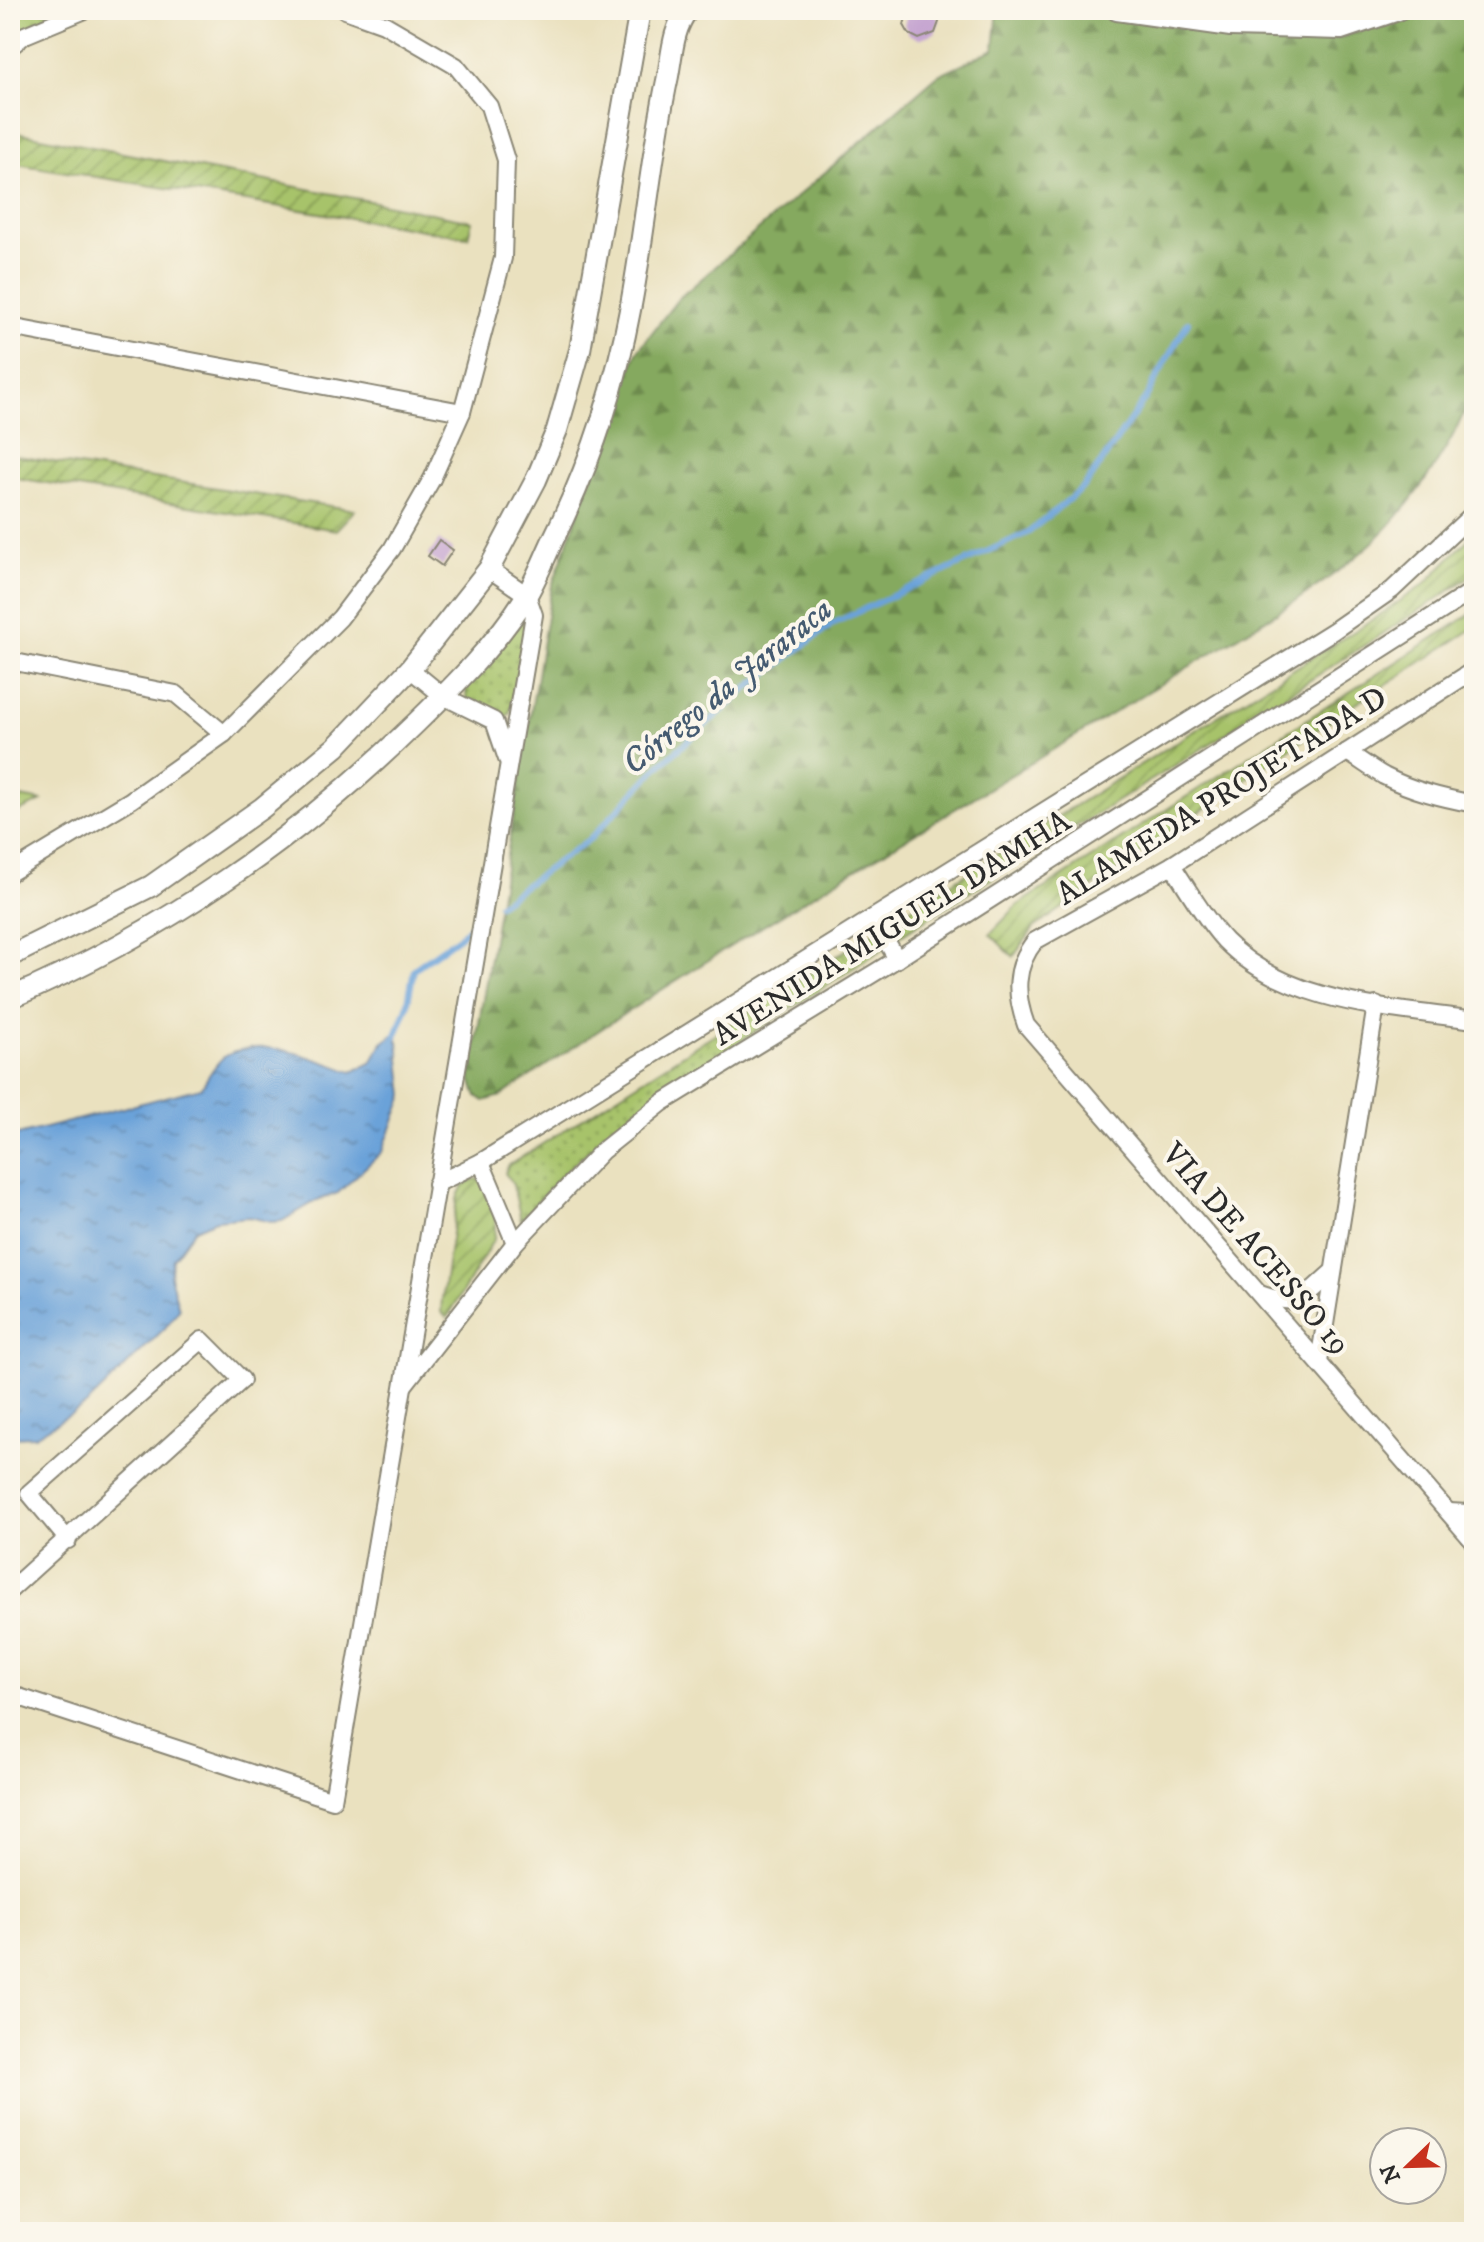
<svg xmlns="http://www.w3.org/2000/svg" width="1484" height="2242" font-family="'IM FELL DW Pica',serif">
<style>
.forest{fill:url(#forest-firs);stroke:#586a44;stroke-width:2}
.park{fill:url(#park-dots);stroke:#69774a;stroke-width:2}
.garden{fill:url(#garden-furrows);stroke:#69774a;stroke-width:2}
.water{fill:url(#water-ripples);stroke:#4b6682;stroke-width:2}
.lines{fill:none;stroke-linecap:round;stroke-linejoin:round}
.stream{stroke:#6ba2d9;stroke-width:6}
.building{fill:#c5a4d0}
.minor-casing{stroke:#8a8675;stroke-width:20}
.tertiary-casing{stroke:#8a8675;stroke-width:24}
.minor{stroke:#fff;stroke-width:16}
.tertiary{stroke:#fff;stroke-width:20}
.labels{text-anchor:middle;stroke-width:8;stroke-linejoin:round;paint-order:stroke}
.street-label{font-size:32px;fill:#2b2b2b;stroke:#fbf7ec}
.water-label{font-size:34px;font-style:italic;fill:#455b71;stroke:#fbf7ec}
</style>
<defs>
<pattern id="forest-firs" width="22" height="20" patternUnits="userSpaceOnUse" patternTransform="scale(2)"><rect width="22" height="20" fill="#85a95e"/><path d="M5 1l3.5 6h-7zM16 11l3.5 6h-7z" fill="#6d8a4e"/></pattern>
<pattern id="park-dots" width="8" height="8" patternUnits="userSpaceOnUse" patternTransform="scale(2)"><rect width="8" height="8" fill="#a7c36a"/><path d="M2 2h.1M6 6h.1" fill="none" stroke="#889f57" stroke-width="1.8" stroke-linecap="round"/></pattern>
<pattern id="garden-furrows" width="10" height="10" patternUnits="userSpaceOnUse" patternTransform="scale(2)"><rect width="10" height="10" fill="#a7c36a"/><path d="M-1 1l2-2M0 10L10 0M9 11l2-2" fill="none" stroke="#889f57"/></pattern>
<pattern id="water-ripples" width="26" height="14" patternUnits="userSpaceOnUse" patternTransform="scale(2)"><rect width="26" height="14" fill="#6ba2d9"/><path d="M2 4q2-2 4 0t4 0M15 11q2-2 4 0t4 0" fill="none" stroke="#5884b0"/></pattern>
</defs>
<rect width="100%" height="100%" fill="#fbf7ec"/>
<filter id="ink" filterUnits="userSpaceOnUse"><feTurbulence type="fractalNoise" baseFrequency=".0125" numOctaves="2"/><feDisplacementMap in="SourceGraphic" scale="16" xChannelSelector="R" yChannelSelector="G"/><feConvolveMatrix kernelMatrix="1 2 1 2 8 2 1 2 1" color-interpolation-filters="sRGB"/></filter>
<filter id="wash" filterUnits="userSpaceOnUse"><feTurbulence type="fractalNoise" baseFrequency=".006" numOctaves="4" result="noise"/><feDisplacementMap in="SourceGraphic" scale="32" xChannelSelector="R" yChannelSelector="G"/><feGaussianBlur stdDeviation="1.8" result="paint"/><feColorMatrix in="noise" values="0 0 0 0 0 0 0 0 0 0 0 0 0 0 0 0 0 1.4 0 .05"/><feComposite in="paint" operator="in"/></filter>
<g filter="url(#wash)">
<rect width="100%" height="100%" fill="#eae1bf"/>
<path class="forest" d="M998,10H1080L1208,32L1333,40L1423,10H1474V385C1460,436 1411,507 1372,543C1329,582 1280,611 1231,641C1180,672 1129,703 1079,734C885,852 689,967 501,1096L484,1101L477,1096L470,1077L552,586L637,352L678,299L938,75L994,49Z"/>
<g class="park">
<path d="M10,10H58L10,37Z"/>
<path d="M523,615L528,621L510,712L503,721H495L473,713C467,700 463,693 469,679Z"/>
<path d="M876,931L886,947L636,1109L563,1173L521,1220L513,1185L505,1173L508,1166Z"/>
</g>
<g class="garden">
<path d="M10,131L472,221L468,237L10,163Z"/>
<path d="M10,455L355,510L336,530L10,477Z"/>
<path d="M1474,533V573L1442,596L1208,745L896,938L887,923L1372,620L1425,584Z"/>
<path d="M1474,612V628L1331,720L1034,928L1013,957L990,934L1018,905Z"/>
<path d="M10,795L42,801L10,816Z"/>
<path d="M477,1179L482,1180L496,1216L494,1239L447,1318L441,1312L442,1299L457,1199C460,1189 466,1181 477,1179Z"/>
</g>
<path class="water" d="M397,1032L404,1095L382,1152L338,1193L316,1201L282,1221L271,1222L249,1217L216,1220L195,1229L173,1259L170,1276L179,1309L165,1328L87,1404L35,1436L10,1437V1137L201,1088C207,1079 215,1063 224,1057C263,1034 314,1059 352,1072L371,1063L382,1043Z"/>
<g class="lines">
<g class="stream">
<path d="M499,904L591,838L659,766L750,686L834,623L1029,532L1085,486L1145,399L1188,322"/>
<path d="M394,1040L407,1007L414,969L459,937L479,918"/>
</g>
</g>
<g id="blocks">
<g class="building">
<path d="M908,10H935L939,22L935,33L919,39L909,34L904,25Z"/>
<path d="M439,540L453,550L442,566L428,556Z"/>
</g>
</g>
</g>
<g filter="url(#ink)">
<use href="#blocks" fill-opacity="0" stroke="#8a8675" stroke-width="2"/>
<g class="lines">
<defs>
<g id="minor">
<path d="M10,47L25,35L85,10"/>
<path d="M10,327L462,412"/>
<path d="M10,661L176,694L224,734"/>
<path d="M410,669L443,696L494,721L507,759"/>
<path d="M1474,670L1172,865L1035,941C1014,967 1015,995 1026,1025L1474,1542"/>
<path d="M1347,752C1360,760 1372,769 1384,776C1413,791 1443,798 1474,804"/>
<path d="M1172,865C1187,888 1206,921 1225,941C1288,1005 1391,1008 1474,1020"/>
<path d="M10,873L131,800L224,734L340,618L392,549L432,479L462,412L503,258L506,160L489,106L456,66L384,24L345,10"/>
<path d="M873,918L897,959"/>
<path d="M481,1162L515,1243"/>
<path d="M436,1184L481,1162L1333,631L1392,590L1474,513"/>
<path d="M1260,1294C1300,1308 1301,1299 1331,1273"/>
<path d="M1319,1362L1376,1005"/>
<path d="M404,1385L515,1243L602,1151L662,1103L897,959L1474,590"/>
<path d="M1449,1512L1468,1513L1474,1508"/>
<path d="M10,1590L242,1380L202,1340L29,1493L68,1540"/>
<path d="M10,1694L333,1800L534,615L527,595L489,569"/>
</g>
<g id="tertiary">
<path d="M1117,10L1231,26L1341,29L1398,10"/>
<path d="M10,956L151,886L262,808L336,747L410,669L489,569L536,480L557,430L580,350L640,10"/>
<path d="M10,998C161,934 299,838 416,723C455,685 496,644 525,598C536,580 544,559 553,540C589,467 615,390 630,310C645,233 651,154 668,76C672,55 673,27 688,10"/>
</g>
</defs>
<use href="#minor" class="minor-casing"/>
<use href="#tertiary" class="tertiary-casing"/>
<use href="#minor" class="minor"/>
<use href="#tertiary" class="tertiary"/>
</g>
</g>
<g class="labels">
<g class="street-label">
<text transform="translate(1221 795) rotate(-32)" y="11">ALAMEDA PROJETADA D</text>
<text transform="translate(891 927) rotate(-32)" y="11">AVENIDA MIGUEL DAMHA</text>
<text transform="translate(1257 1248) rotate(49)" y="11">VIA DE ACESSO 19</text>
</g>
<g class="water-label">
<text transform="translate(726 685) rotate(-39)" y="12">Córrego da Jararaca</text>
</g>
</g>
<rect width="1484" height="2242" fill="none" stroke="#fbf7ec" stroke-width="40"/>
<g transform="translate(1408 2166) rotate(247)"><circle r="38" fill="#fbf7ec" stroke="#a8a59f" stroke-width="2"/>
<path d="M0-6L14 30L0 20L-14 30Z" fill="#c8321e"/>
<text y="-12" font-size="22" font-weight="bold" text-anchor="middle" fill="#2b2b2b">N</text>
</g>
</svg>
